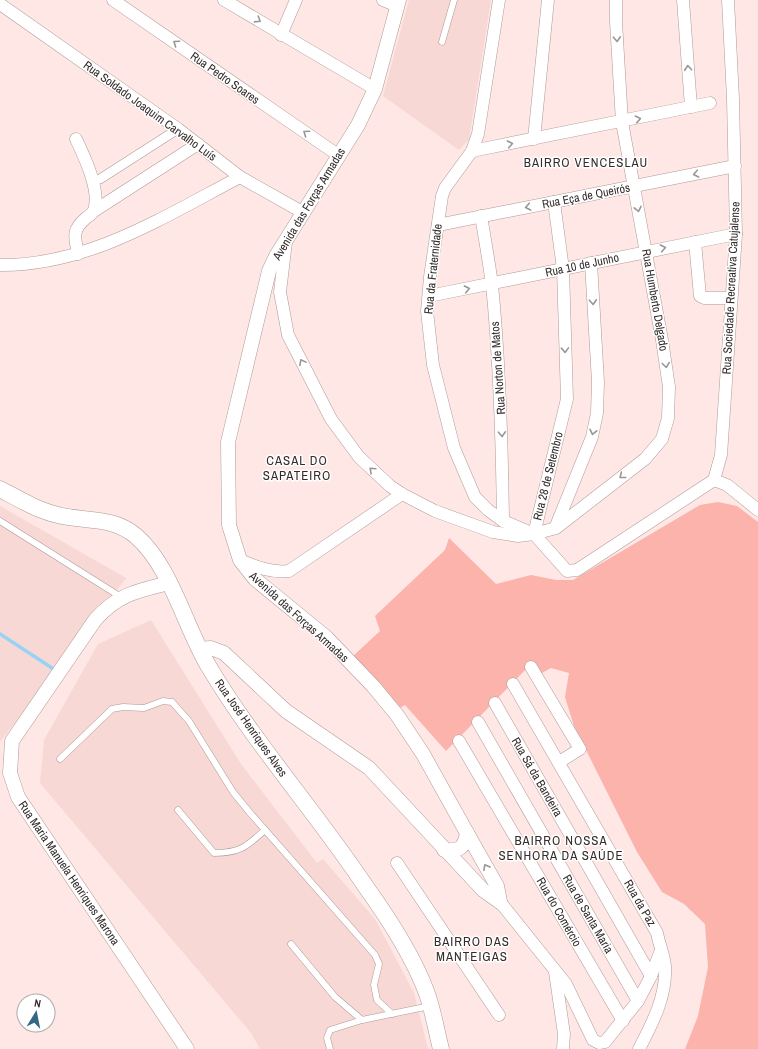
<svg xmlns="http://www.w3.org/2000/svg" width="758" height="1049" font-family="'Archivo Narrow',sans-serif">
<style>
.built{fill:#f7d8d4}
.green{fill:#fbb3ab}
.lines{fill:none;stroke-linecap:round;stroke-linejoin:round}
.stream{stroke:#98d3f5;stroke-width:3.5}
.service-casing{stroke:#af9a97;stroke-width:7}
.pedestrian-casing{stroke:#af9a97;stroke-width:10}
.minor-casing{stroke:#af9a97;stroke-width:13}
.tertiary-casing{stroke:#af9a97;stroke-width:15}
.secondary-casing{stroke:#af9a97;stroke-width:17}
.service{stroke:#fff;stroke-width:6}
.pedestrian{stroke:#fff;stroke-width:9}
.minor{stroke:#fff;stroke-width:12}
.tertiary{stroke:#fff;stroke-width:14}
.secondary{stroke:#fff;stroke-width:16}
.oneway{stroke:#9a9695}
.labels{text-anchor:middle;stroke-width:3;stroke-linejoin:round;paint-order:stroke}
.street-label{font-size:12px;fill:#342c2b;stroke:#fff}
.neighbourhood-label{font-size:13px;letter-spacing:1px;fill:#342c2b;stroke:#fff}
</style>
<rect width="100%" height="100%" fill="#fee7e4"/>
<g class="built">
<path d="M409,0H491L469,139L459,150L383,96Z"/>
<path d="M0,506L126,578L0,742Z"/>
<path d="M151,620L241,764L317,863L323,859L375,919L414,993L428,1049H260L251,1033L40,783L44,740L98,644Z"/>
</g>
<path class="green" d="M718,502L737,506L758,522V1049H685L698,1016L708,967L705,924L684,904L662,892L637,852L574,726L565,697L569,673L551,668L540,674L533,662L446,751L405,705L398,709L351,658L380,631L375,616L445,550L449,538L496,584L531,575L556,580H573L700,505Z"/>
<g class="lines">
<path class="stream" d="M0,634L52,668"/>
<defs>
<g id="service">
<path d="M442,42L454,0"/>
<path d="M0,521L121,597"/>
<path d="M60,759L112,709L123,707L144,708L163,701L172,702L189,721L233,792L251,814L375,955L379,964L374,985L377,1000L392,1014"/>
<path d="M178,810L214,853C240,853 246,847 265,830"/>
<path d="M291,944L335,997L362,1020"/>
<path d="M330,1049L327,1038L330,1030L362,1020L430,1006"/>
</g>
<path id="pedestrian" d="M92,181L100,179L178,129"/>
<g id="minor">
<path d="M113,0L338,155"/>
<path d="M224,0L375,89"/>
<path d="M383,0L397,6"/>
<path d="M499,0L478,134L472,151L445,188L442,196L430,277L427,311L433,365L454,448L475,497L488,510L503,521L534,534L567,571L577,570L714,480"/>
<path d="M683,0L691,107"/>
<path d="M0,4L178,129L240,177L304,213"/>
<path d="M281,35L296,0"/>
<path d="M76,139C84,156 101,191 94,210C93,213 89,216 86,218C71,231 75,237 78,254"/>
<path d="M534,139L548,0"/>
<path d="M472,151L710,103"/>
<path d="M94,211L198,144"/>
<path d="M481,216C485,239 489,262 492,285C500,363 502,443 503,521"/>
<path d="M438,225L735,166"/>
<path d="M286,242L280,292L288,335L331,419L359,457L390,486L402,494L435,511L493,532L518,536L534,534L556,528L645,459L662,439L668,418L669,387L662,340L622,122L616,22V0"/>
<path d="M695,242L700,296L704,298H731"/>
<path d="M0,265C88,266 165,216 240,177"/>
<path d="M429,296L736,234"/>
<path d="M714,480L721,455L736,234L733,99L728,0"/>
<path d="M714,480L727,485L758,510"/>
<path d="M556,526L592,437L597,413L598,382L591,263"/>
<path d="M534,534L567,399L563,269L554,202"/>
<path d="M240,560C256,567 272,573 289,571L402,494"/>
<path d="M531,667L580,749L559,762"/>
<path d="M513,684L657,933C659,944 664,955 665,966C667,996 652,1024 639,1049"/>
<path d="M495,703L651,976"/>
<path d="M478,722L638,1001"/>
<path d="M459,741L623,1021"/>
<path d="M397,863L499,1015"/>
<path d="M500,902L566,984L593,1040L599,1043L605,1042L638,1001L651,976L661,950"/>
<path d="M555,972L564,1034L563,1049"/>
</g>
<g id="tertiary">
<path d="M399,0L375,89L358,125L276,256L269,271L228,442L229,525L240,560L255,579L327,638L373,686L397,715L423,754L467,833C464,849 459,851 444,850"/>
<path d="M169,583C137,591 118,594 95,620L12,741L10,773L18,797L187,1049"/>
<path d="M200,649L211,648L224,653L286,711L369,768L483,890L500,902"/>
<path d="M467,833L497,886L500,902"/>
</g>
<path id="secondary" d="M0,489C19,499 37,510 58,515C85,522 113,516 136,536C171,566 185,627 209,667C255,744 316,812 366,887C389,919 412,954 426,991C433,1009 436,1030 441,1049"/>
</defs>
<use href="#service" class="service-casing"/>
<use href="#pedestrian" class="pedestrian-casing"/>
<use href="#minor" class="minor-casing"/>
<use href="#tertiary" class="tertiary-casing"/>
<use href="#secondary" class="secondary-casing"/>
<use href="#service" class="service"/>
<use href="#pedestrian" class="pedestrian"/>
<use href="#minor" class="minor"/>
<use href="#tertiary" class="tertiary"/>
<use href="#secondary" class="secondary"/>
</g>
<defs><path id="oneway-chevron" d="M-2-3.5L2.5 0L-2 3.5" fill="none" stroke-width="1.6" stroke-linecap="round" stroke-linejoin="round"/></defs>
<g class="oneway">
<use href="#oneway-chevron" transform="translate(258 20) rotate(32)"/>
<use href="#oneway-chevron" transform="translate(617 39) rotate(87)"/>
<use href="#oneway-chevron" transform="translate(176 43) rotate(-145)"/>
<use href="#oneway-chevron" transform="translate(688 68) rotate(-95)"/>
<use href="#oneway-chevron" transform="translate(638 119) rotate(-12)"/>
<use href="#oneway-chevron" transform="translate(306 133) rotate(-145)"/>
<use href="#oneway-chevron" transform="translate(510 144) rotate(-11)"/>
<use href="#oneway-chevron" transform="translate(696 174) rotate(169)"/>
<use href="#oneway-chevron" transform="translate(528 207) rotate(169)"/>
<use href="#oneway-chevron" transform="translate(638 209) rotate(78)"/>
<use href="#oneway-chevron" transform="translate(663 248) rotate(-11)"/>
<use href="#oneway-chevron" transform="translate(467 289) rotate(-11)"/>
<use href="#oneway-chevron" transform="translate(593 302) rotate(87)"/>
<use href="#oneway-chevron" transform="translate(565 350) rotate(88)"/>
<use href="#oneway-chevron" transform="translate(302 362) rotate(-118)"/>
<use href="#oneway-chevron" transform="translate(666 365) rotate(82)"/>
<use href="#oneway-chevron" transform="translate(593 432) rotate(102)"/>
<use href="#oneway-chevron" transform="translate(502 434) rotate(87)"/>
<use href="#oneway-chevron" transform="translate(372 470) rotate(-137)"/>
<use href="#oneway-chevron" transform="translate(622 476) rotate(142)"/>
<use href="#oneway-chevron" transform="translate(486 867) rotate(-119)"/>
</g>
<g class="labels">
<g class="street-label">
<text transform="translate(225 78) rotate(35)" y="4">Rua Pedro Soares</text>
<text transform="translate(150 111) rotate(36)" y="4">Rua Soldado Joaquim Carvalho Luís</text>
<text transform="translate(586 196) rotate(-11)" y="4">Rua Eça de Queirós</text>
<text transform="translate(309 204) rotate(-59)" y="4">Avenida das Forças Armadas</text>
<text transform="translate(582 265) rotate(-12)" y="4">Rua 10 de Junho</text>
<text transform="translate(433 269) rotate(-84)" y="4">Rua da Fraternidade</text>
<text transform="translate(731 288) rotate(-87)" y="4">Rua Sociedade Recreativa Catujalense</text>
<text transform="translate(655 300) rotate(80)" y="4">Rua Humberto Delgado</text>
<text transform="translate(498 368) rotate(-94)" y="4">Rua Norton de Matos</text>
<text transform="translate(548 476) rotate(-76)" y="4">Rua 28 de Setembro</text>
<text transform="translate(299 617) rotate(42)" y="4">Avenida das Forças Armadas</text>
<text transform="translate(251 728) rotate(55)" y="4">Rua José Henriques Alves</text>
<text transform="translate(537 777) rotate(60)" y="4">Rua Sá da Bandeira</text>
<text transform="translate(69 873) rotate(56)" y="4">Rua Maria Manuela Henriques Marona</text>
<text transform="translate(640 903) rotate(60)" y="4">Rua da Paz</text>
<text transform="translate(559 912) rotate(60)" y="4">Rua do Comércio</text>
<text transform="translate(588 914) rotate(60)" y="4">Rua de Santa Maria</text>
</g>
<g class="neighbourhood-label">
<text x="586" y="167">BAIRRO VENCESLAU</text>
<text x="297" y="465">CASAL DO<tspan x="297" dy="15">SAPATEIRO</tspan></text>
<text x="561" y="845">BAIRRO NOSSA<tspan x="561" dy="15">SENHORA DA SAÚDE</tspan></text>
<text x="472" y="946">BAIRRO DAS<tspan x="472" dy="15">MANTEIGAS</tspan></text>
</g>
</g>
<g transform="translate(36 1013) rotate(10)"><circle r="19" fill="#ffffff" stroke="#aeabaa"/>
<path d="M0-3L7 15L0 10L-7 15Z" fill="#336884"/>
<text y="-6" font-size="11" font-weight="bold" text-anchor="middle" fill="#342c2b">N</text>
</g>
</svg>
